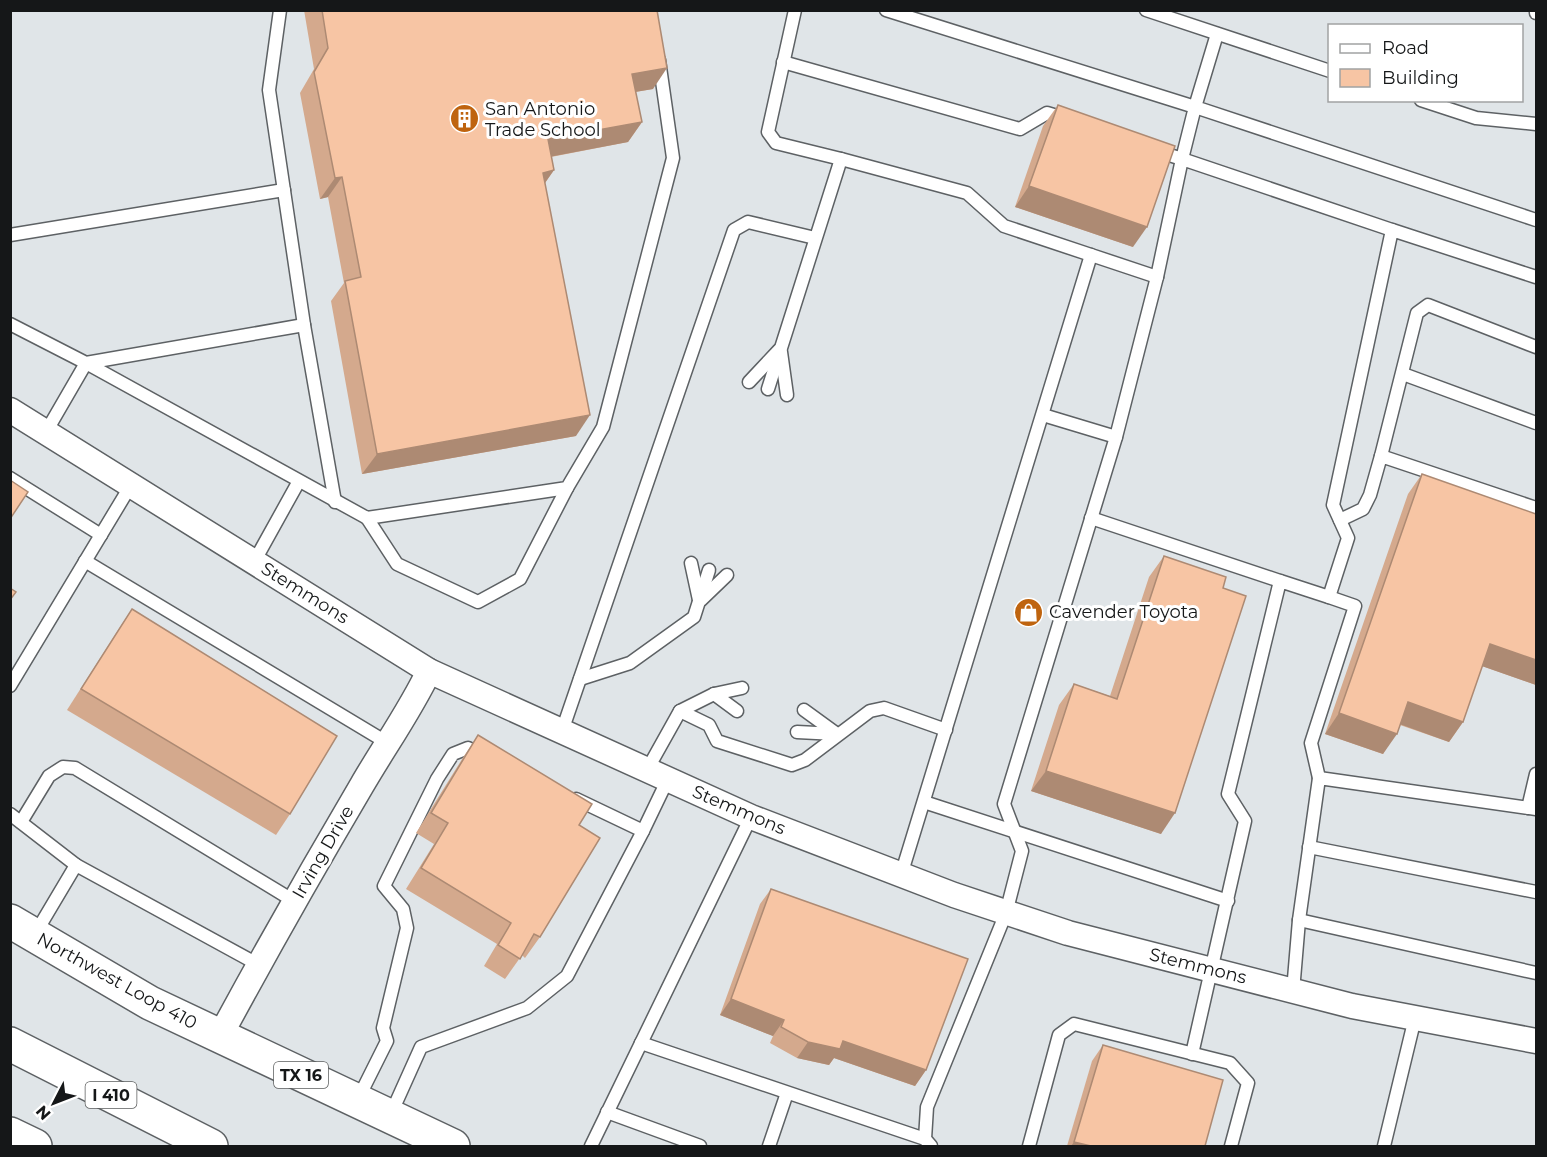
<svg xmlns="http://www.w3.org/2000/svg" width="1547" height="1157" font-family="Montserrat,sans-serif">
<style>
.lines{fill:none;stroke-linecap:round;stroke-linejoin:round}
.lane-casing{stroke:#5d6164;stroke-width:15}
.street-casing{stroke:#5d6164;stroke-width:27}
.primary-casing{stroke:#5d6164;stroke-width:36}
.highway-casing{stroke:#5d6164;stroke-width:36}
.lane{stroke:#fff;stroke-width:12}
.street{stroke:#fff;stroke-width:24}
.primary{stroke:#fff;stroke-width:33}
.highway{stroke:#fff;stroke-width:33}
.wall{fill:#d4a98d}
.shaded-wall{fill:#ad8a73}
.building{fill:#f7c5a4;stroke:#ad8a73;stroke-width:1.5}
.labels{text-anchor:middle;stroke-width:6;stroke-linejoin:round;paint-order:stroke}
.shield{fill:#fff;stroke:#5b5d5d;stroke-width:1.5}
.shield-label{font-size:16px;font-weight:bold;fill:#151718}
.poi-label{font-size:18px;fill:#151718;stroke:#fff;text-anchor:start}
.street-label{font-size:18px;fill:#151718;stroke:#fff}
</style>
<rect width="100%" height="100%" fill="#e0e5e8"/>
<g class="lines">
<defs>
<g id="lane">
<path d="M280,10L269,90L304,325L335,502"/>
<path d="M795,10L768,132L776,143L841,159"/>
<path d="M886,10L1195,107L1182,159L1157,151"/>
<path d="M1146,10L1330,71"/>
<path d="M1536,10V13"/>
<path d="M1217,34L1195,107L1536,220"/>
<path d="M783,62L1020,129L1047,113L1067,119"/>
<path d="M1421,100L1476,118L1536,124"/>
<path d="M10,235L284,190"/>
<path d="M10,324L86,363L304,325"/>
<path d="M781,352L787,395"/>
<path d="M1403,374L1536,423"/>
<path d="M749,382L779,350"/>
<path d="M768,389L841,159L967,193L1004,226L1091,255"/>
<path d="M1043,415L1116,437"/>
<path d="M46,432L86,363L367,518L567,488L603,427L673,158L659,60"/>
<path d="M1381,456L1417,313L1428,305L1536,347"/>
<path d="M10,478L101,535"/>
<path d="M367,518L397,564L478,602L520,579L567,488"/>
<path d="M1091,518L1280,581"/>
<path d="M1340,520L1363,509L1370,495L1381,456L1536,508"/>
<path d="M85,561L386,742"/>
<path d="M254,562L299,481"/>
<path d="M691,563L699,600"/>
<path d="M701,600L727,575"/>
<path d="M580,679L630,663L694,617L709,570"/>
<path d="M10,686L131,485"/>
<path d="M714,694L737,711"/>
<path d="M804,710L837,734"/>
<path d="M680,711L709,725L717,741L792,765L805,760L870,711L884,708L946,730"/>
<path d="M562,731L734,230L748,222L815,238"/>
<path d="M797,732L836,734"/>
<path d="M647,770L680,711L714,694L742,688"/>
<path d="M1319,778L1311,743L1355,606L1329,597"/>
<path d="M576,799L643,831"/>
<path d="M924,802L1228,901"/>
<path d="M1528,808L1536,774"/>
<path d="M10,814L76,865"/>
<path d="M21,822L49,776L63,767L75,768L294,901"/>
<path d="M1309,847L1536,892"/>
<path d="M901,875L1091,255L1157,277"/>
<path d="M1299,920L1536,973"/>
<path d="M35,934L76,865L259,965"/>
<path d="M1293,991L1299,920L1319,778L1536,809"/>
<path d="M641,1043L925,1139"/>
<path d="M1192,1054L1245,821L1228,794L1280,581L1329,597L1348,538L1333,505L1392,230L1536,277"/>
<path d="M358,1099L387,1041L383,1028L407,928L403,909L384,886L437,779L453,754L468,748L482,755"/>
<path d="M607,1112L700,1146"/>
<path d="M390,1116L421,1047L527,1008L567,976L643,831L668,779"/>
<path d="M591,1146L751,817"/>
<path d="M769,1146L787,1093"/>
<path d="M931,1146L925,1139L927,1107L1006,913L1022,851L1004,804L1116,437L1157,277L1182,159L1392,230"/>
<path d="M1029,1146L1059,1035L1074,1024L1230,1063L1248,1083L1231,1146"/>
<path d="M1384,1146L1415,1018"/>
</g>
<g id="street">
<path d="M10,410L429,671L751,817L954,895L1068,933L1352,1006L1536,1041"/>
<path d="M220,1036C266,951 313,868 362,785C384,747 410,711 429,671"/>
</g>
<path id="primary" d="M10,921L150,1003L453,1146"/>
<g id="highway">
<path d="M10,1044L211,1146"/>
<path d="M10,1134L35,1146"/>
</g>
</defs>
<use href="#lane" class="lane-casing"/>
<use href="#street" class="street-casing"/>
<use href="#primary" class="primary-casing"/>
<use href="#highway" class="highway-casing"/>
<use href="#lane" class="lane"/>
<use href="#street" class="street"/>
<use href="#primary" class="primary"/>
<use href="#highway" class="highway"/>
</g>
<g class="wall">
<path d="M304,10H657L653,89L635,92L642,122L628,142L551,157L554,170L545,183L576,436L362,474L331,301L344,283L328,197L320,199L300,93L314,69Z"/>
<path d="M1058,105L1133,247L1015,207L1043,126Z"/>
<path d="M1422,474L1536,685L1482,666L1463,722L1449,742L1400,725L1383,754L1325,734L1408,494Z"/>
<path d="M1164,556L1223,588L1161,834L1031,791L1059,705L1074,684L1110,696L1149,577Z"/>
<path d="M132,609L290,814L276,835L67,710L118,630Z"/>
<path d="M478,735L579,825L540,937L525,958L522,955L505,979L484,966L497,944L406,889L434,844L416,833L464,756Z"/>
<path d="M771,889L926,1070L915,1086L834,1058L829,1065L797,1058L770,1043L773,1036L720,1015L760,904Z"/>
<path d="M1103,1045L1205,1146H1067L1092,1061Z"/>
</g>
<g class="shaded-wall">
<path d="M667,68L653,89L617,95L632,74Z"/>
<path d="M642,122L628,142L533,160L548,139Z"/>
<path d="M554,170L540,190L543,173Z"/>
<path d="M342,177L328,197L320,199L335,178Z"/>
<path d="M1029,186L1147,227L1133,247L1015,207Z"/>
<path d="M590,415L576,436L362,474L377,454Z"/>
<path d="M1490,644L1536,660V685L1476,664Z"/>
<path d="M1408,702L1463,722L1449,742L1394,722Z"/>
<path d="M1339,713L1397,734L1383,754L1325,734Z"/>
<path d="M1046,771L1175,813L1161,834L1031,791Z"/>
<path d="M731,999L784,1020L773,1036L720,1015Z"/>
<path d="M843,1041L926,1070L915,1086L834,1058L829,1065L797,1058L808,1042Z"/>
<path d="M1074,1142L1091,1146H1071Z"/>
</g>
<g class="building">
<path d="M322,10H657L667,68L632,74L642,122L548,139L554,170L543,173L590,415L377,454L345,281L361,277L342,177L335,178L314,72L328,48Z"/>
<path d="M1058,105L1175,146L1147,227L1029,186Z"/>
<path d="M1422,474L1536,514V660L1490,644L1463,722L1408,702L1397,734L1339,713Z"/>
<path d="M10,480L28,492L10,519Z"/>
<path d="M1164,556L1226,577L1223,588L1246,596L1175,813L1046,771L1074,684L1117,699Z"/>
<path d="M10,588L16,592L10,600Z"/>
<path d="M132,609L337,736L290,814L81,689Z"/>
<path d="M478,735L592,804L579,825L600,838L540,937L534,934L520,959L498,945L511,923L421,868L448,823L431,813Z"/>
<path d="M771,889L968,959L926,1070L843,1041L840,1049L808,1042L781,1027L784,1020L731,999Z"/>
<path d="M1103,1045L1223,1080L1205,1146H1091L1074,1142Z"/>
</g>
<defs>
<symbol id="building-disc" viewBox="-11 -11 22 22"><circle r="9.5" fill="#bf640f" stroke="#fff"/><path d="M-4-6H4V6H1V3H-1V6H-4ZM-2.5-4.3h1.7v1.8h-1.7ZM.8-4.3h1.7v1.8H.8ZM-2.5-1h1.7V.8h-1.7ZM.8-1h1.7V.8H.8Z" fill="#fff"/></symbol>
<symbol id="shop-disc" viewBox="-11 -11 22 22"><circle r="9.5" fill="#bf640f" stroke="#fff"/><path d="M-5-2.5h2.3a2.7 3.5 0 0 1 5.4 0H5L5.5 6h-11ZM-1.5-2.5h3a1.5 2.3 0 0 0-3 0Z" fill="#fff"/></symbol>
</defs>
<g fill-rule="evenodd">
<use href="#building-disc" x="448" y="102" width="33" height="33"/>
<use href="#shop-disc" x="1012" y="596" width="33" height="33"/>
</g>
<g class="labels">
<g class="shield">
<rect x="274" y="1062" width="54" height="26" rx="4.5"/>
<rect x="85.5" y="1082" width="51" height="26" rx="4.5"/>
</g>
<g class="shield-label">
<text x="301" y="1081">TX 16</text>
<text x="111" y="1101">I 410</text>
</g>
<g class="poi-label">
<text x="485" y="115">San Antonio<tspan x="485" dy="21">Trade School</tspan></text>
<text x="1049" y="618">Cavender Toyota</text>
</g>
<g class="street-label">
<text transform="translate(305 593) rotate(32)" y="6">Stemmons</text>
<text transform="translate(739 810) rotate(23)" y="6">Stemmons</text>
<text transform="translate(323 852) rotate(-60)" y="6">Irving Drive</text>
<text transform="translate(1198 966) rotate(14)" y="6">Stemmons</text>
<text transform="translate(117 981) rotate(29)" y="6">Northwest Loop 410</text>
</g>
</g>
<rect width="1547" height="1157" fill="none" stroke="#151718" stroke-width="24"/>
<rect x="1328" y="24" width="195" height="78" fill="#ffffff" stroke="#a1a2a3" stroke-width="1.5"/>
<rect x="1340" y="44" width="30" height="9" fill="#ffffff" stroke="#a1a2a3" stroke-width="1.5"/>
<text x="1382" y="54" font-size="18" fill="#151718">Road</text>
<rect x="1340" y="69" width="30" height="18" fill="#f7c5a4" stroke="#a1a2a3" stroke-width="1.5"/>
<text x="1382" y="84" font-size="18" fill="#151718">Building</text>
<g transform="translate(54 1103) rotate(228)" stroke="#ffffff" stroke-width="4.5" paint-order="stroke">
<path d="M0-4.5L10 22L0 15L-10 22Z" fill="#151718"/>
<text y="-9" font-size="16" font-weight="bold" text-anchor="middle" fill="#151718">N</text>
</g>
</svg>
